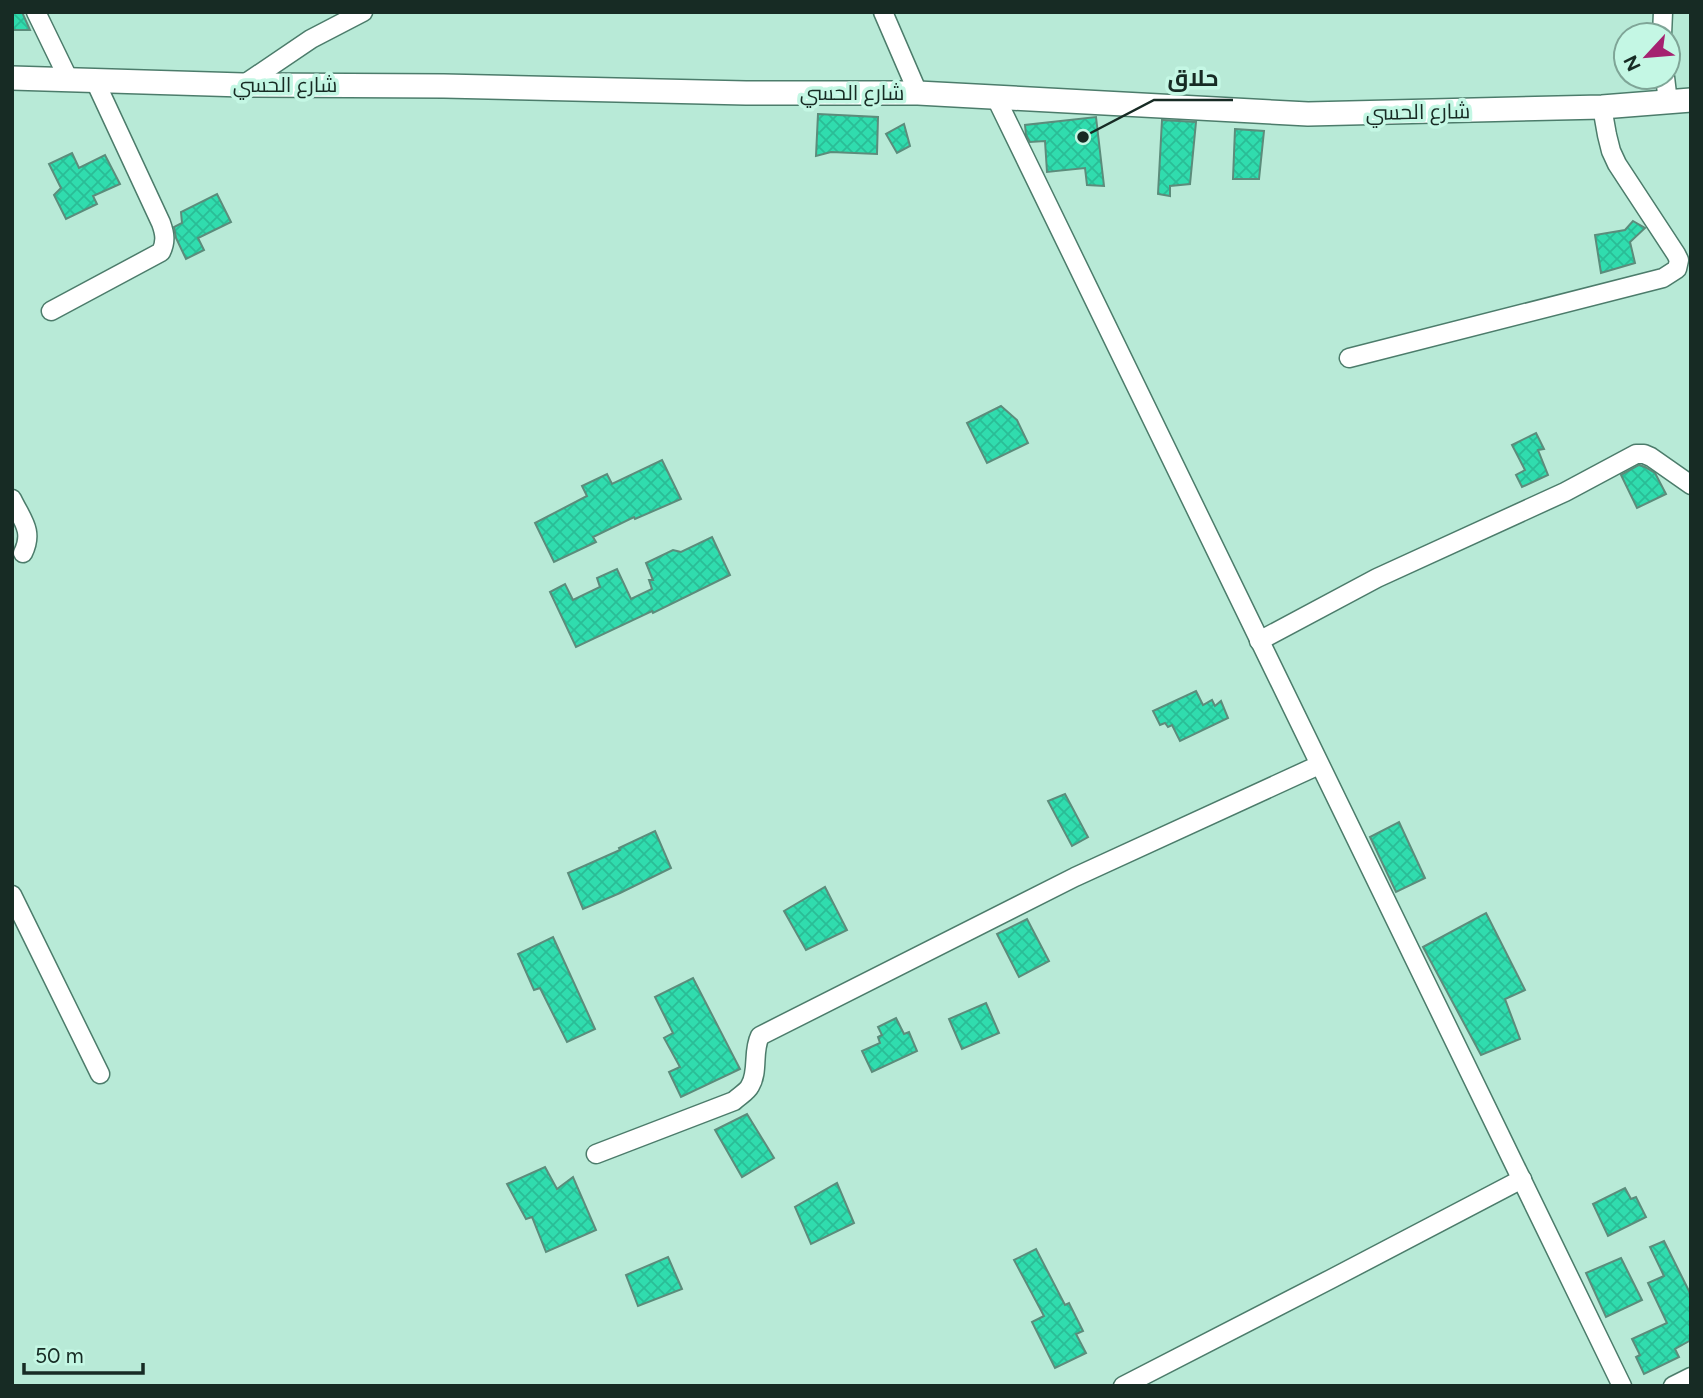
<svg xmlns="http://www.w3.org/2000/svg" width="1703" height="1398" font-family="Figtree,Cairo,sans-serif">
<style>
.building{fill:url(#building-cross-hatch);stroke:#5c8c7b;stroke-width:2}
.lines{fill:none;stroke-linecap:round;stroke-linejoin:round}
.minor-casing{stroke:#4c7c6b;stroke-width:21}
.tertiary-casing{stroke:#4c7c6b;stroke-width:26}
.minor{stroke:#fff;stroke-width:18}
.tertiary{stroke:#fff;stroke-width:23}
.labels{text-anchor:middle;stroke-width:7;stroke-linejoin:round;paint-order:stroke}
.street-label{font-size:21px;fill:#172b24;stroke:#c4f7e4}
.leader{fill:none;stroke:#172b24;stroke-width:2.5}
.callout-dot{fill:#172b24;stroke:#c4f7e4;stroke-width:2.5}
.callout-label{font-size:23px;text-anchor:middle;font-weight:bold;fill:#172b24;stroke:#c4f7e4;stroke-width:7;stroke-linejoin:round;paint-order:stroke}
</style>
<defs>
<pattern id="building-cross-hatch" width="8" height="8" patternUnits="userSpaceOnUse" patternTransform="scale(1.75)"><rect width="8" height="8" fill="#30dcae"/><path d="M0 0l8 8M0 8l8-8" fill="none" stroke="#2abd96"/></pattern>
</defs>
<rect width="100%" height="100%" fill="#b8ead7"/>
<g class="building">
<path d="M12,12H22L30,30H12Z"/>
<path d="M818,114L878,117L877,154L831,152L816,156Z"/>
<path d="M1096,117L1104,186L1087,185L1085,168L1047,172L1045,141L1030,142L1026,135L1025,125Z"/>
<path d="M1162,120L1196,122L1190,184L1170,186V196L1158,194Z"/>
<path d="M904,124L910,146L897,153L886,134Z"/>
<path d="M1235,129L1264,131L1259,179H1233Z"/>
<path d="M72,153L79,168L105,155L120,184L93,196L97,204L66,219L54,195L61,188L49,164Z"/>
<path d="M217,194L231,222L198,238L204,250L186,259L176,238L174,227L182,223L181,212Z"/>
<path d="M1633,221L1645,228L1630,242L1635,263L1601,273L1595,235L1625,230Z"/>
<path d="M1001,406L1017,420L1028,443L987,463L967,423Z"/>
<path d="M1536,433L1544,449L1538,450L1548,475L1522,487L1516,475L1525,470L1512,445Z"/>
<path d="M662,460L681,499L635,519L634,517L593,537L596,542L554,562L535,523L587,496L582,486L607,474L612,484Z"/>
<path d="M1639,465L1645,467L1655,473L1666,494L1637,508L1621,475Z"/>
<path d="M712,537L730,575L653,613L652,611L576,647L550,592L565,584L573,600L600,587L597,578L617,569L631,599L652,589L649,580H653L646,563L673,550L681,552Z"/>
<path d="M1196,691L1203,705L1212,700L1215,706L1221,701L1228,718L1180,741L1172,725L1168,727L1165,723L1160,725L1153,711Z"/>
<path d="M1065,794L1088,837L1072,846L1048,801Z"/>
<path d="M1399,822L1425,878L1396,892L1370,837Z"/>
<path d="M655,831L671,868L620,893L583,909L568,873L620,850L619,848Z"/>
<path d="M825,887L847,930L806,950L784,911Z"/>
<path d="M1486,913L1525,990L1505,999L1520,1039L1481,1055L1423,947Z"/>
<path d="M1027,919L1049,961L1019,977L997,934Z"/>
<path d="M553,937L595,1029L567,1042L540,988L534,990L518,954Z"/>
<path d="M693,978L740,1069L681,1097L669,1072L680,1067L664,1038L673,1033L655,997Z"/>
<path d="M986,1003L999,1033L962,1049L949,1019Z"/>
<path d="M896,1018L904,1034L909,1032L917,1051L872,1072L862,1051L880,1043L878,1037L882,1035L878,1027Z"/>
<path d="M747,1114L774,1158L742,1177L715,1130Z"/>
<path d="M545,1167L557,1189L573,1177L596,1230L546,1252L532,1217L526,1219L507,1184Z"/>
<path d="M837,1183L854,1223L811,1244L795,1207Z"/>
<path d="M1625,1188L1631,1199L1636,1197L1646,1217L1608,1236L1593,1204Z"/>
<path d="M1664,1241L1691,1295V1340L1675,1349L1679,1357L1644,1374L1636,1357L1640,1355L1632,1339L1667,1323L1648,1283L1664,1276L1650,1247Z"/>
<path d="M1036,1249L1065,1305L1069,1303L1083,1331L1076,1334L1086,1353L1055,1368L1032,1322L1044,1316L1014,1260Z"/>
<path d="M668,1257L682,1289L638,1306L626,1275Z"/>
<path d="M1621,1258L1642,1300L1606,1317L1586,1273Z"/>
</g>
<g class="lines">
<defs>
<g id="minor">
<path d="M36,12L69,80"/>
<path d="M883,12L918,93"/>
<path d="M1662,35L1663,12"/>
<path d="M1665,77L1668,102"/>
<path d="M243,85L311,39L363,12"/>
<path d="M996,98L1622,1386"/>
<path d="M51,311L161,252C166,242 165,234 161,223L95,81"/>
<path d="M1349,358L1663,278L1677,269L1679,260L1676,254L1617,164L1611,151L1607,135L1602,107"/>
<path d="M12,499C22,520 34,531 23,553"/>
<path d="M1259,641L1377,578L1565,492L1636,454H1644L1651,457L1691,485"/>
<path d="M12,895L100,1074"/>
<path d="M596,1154L734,1101C739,1096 747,1092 750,1086C759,1071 752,1052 760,1036L1075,877L1319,765"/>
<path d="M1123,1386L1331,1279L1522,1179"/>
<path d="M1673,1386L1691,1377"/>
</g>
<path id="tertiary" d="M12,78L243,85L444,86L746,93H918L1308,114L1602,107L1691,100"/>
</defs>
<use href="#minor" class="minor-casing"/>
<use href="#tertiary" class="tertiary-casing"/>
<use href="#minor" class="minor"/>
<use href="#tertiary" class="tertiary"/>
</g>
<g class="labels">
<g class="street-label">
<text x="285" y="92">شارع الحسي</text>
<text x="852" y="100">شارع الحسي</text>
<text transform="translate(1418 112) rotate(-1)" y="7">شارع الحسي</text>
</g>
</g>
<path class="leader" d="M1083 137L1154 100H1233"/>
<circle class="callout-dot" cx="1083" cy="137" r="7"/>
<g class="callout-label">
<text x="1193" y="86">حلاق</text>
</g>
<rect width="1703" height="1398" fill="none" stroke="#172b24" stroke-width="28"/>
<g transform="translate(1647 56) rotate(244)"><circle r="33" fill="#c4f7e4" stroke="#7fa597" stroke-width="2"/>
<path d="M0-5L12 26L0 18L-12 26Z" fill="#a52270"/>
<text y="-10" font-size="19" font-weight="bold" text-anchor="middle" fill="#172b24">N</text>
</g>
<path d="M24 1363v10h119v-10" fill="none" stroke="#172b24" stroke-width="3.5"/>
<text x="35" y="1363" font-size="21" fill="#172b24" stroke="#c4f7e4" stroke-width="5" paint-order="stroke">50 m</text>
</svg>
